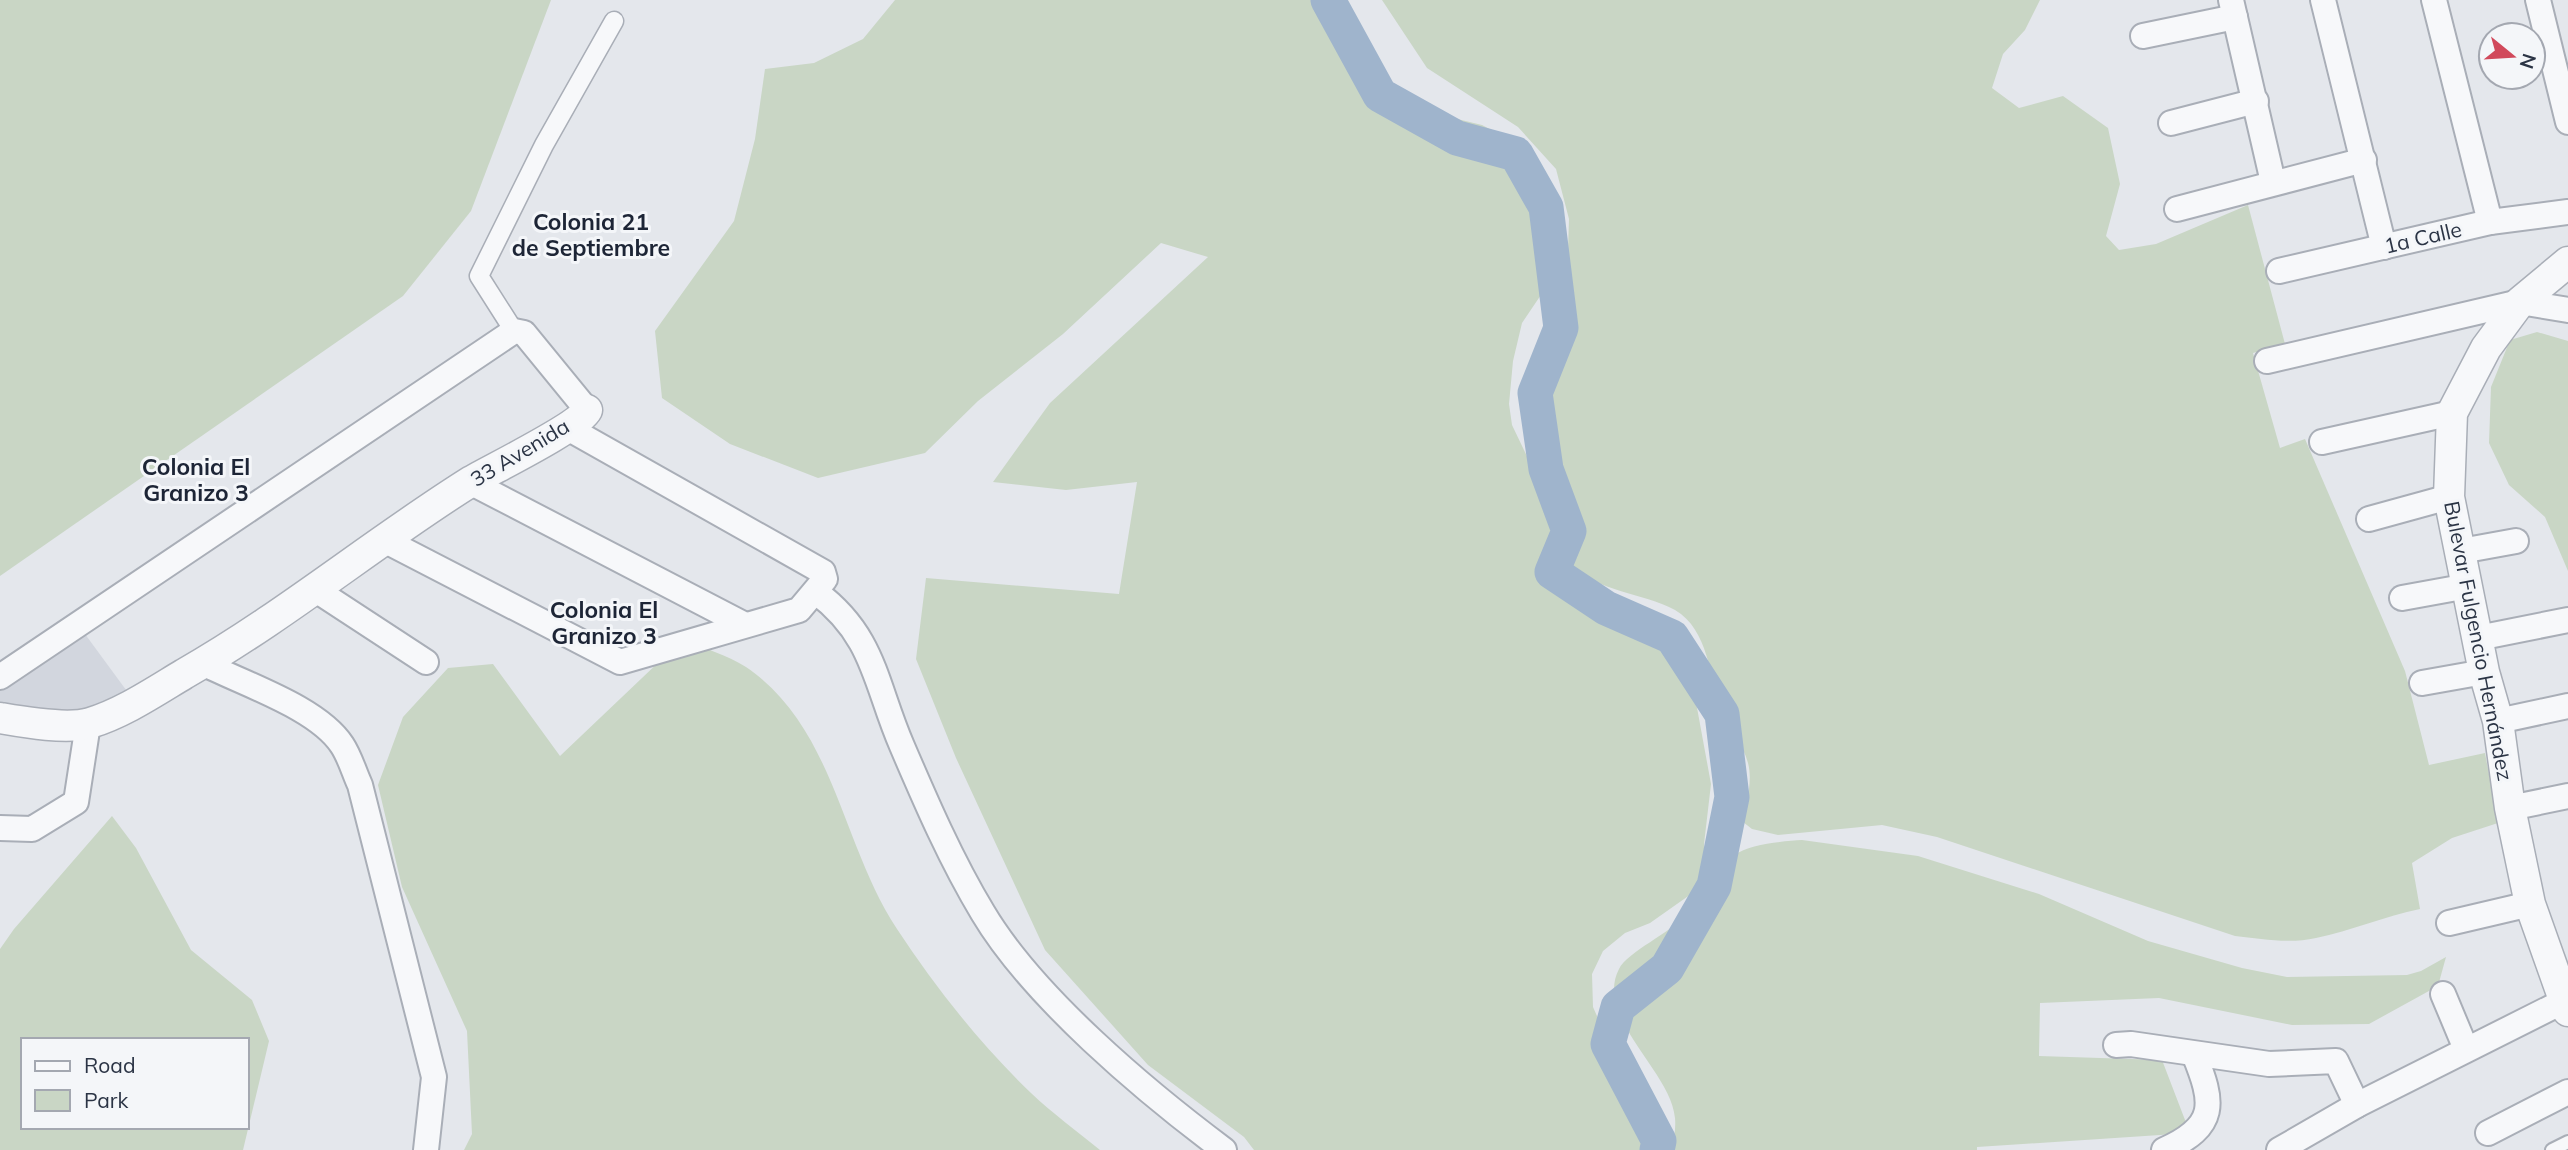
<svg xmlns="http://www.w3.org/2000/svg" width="2568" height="1150" font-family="Mulish,sans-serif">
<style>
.built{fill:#d2d6de}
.green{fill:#c9d6c5;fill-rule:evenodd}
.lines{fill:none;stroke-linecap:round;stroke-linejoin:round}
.river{stroke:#9fb4cc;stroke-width:35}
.service-casing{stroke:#a9aeb7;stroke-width:16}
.pedestrian-casing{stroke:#a9aeb7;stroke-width:21}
.minor-casing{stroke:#a9aeb7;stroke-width:28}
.tertiary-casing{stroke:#a9aeb7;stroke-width:33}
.service{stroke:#f7f8fa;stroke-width:12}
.pedestrian{stroke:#f7f8fa;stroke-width:18}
.minor{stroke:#f7f8fa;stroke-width:24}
.tertiary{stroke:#f7f8fa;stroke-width:30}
.labels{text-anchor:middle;stroke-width:6;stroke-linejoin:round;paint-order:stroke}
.street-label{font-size:21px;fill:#2b3445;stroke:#f4f6f9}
.neighbourhood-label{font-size:23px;font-weight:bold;fill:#1d2536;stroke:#f4f6f9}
</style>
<rect width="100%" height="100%" fill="#e4e7ec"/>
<path class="built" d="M82,630L129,694L74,712L0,710V685Z"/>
<g class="green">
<path d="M0,0H551L471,211L403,296L0,576Z"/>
<path d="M895,0H1339L1347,42L1357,72L1389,96L1416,109L1482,125L1499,134L1533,167L1552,222L1554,261L1549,283L1522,323L1513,361L1509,404L1512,425L1536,475L1549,512L1551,538L1547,563L1551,574L1565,584L1646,621L1662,632L1691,675L1711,784L1704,844L1705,871L1694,892L1650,923L1625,933L1603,951L1592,974L1593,1007L1608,1041L1646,1087L1651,1114V1150H1254L1244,1137L1148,1065L1045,950L956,758L916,659L926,578L1119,594L1137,482L1066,490L993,482L1050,403L1208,257L1161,243L1063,334L978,401L925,453L818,478L730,444L662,398L655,331L734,221L755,139L765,69L814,63L863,39Z"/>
<path d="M1382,0H2040L2025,30L2003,54L1992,88L2019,108L2063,96L2108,128L2120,184L2106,236L2119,250L2156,244L2248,205L2285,344L2253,353L2280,448L2305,439L2405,671L2429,765L2485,753L2498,823L2452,838L2412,863L2420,909C2385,916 2351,931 2316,938C2290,944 2261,939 2235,936L1937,837L1882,825L1778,835L1752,829L1743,822C1746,805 1753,781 1748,763C1743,744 1729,728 1722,710C1709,677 1709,630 1675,610C1641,592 1600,593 1572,565L1577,524L1574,498L1532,412L1527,394L1536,356L1551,326L1567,282L1569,219L1556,169L1518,127L1427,68Z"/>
<path d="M2537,332L2568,341V571L2545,517L2509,485L2489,443L2491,387L2510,340Z"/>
<path d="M683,639C703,648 727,655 746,667C835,728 841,844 897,929C935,987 981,1045 1031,1093C1052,1113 1077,1131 1100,1150H464L472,1134L467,1031L402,887L378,785L403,717L448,668L493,664L560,756Z"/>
<path d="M112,816L136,848L191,950L252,1000L269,1041L243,1150H0V949L14,929ZM23,1040H247V1127H23Z"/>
<path d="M1802,840L1918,856L2039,894L2148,941L2242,968L2287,977L2407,975L2421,971L2446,957L2438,986L2369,1024L2292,1025L2159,998L2040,1003L2039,1056L2162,1060L2190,1133L1977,1147V1150H1671C1674,1140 1676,1129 1675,1118C1671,1071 1594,1017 1619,969C1627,952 1671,933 1688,913C1703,894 1717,870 1735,855C1748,844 1785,841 1802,840Z"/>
</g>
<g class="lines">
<path class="river" d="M1328,0L1380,95L1457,138L1516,154L1546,207L1561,328L1535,393L1546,469L1569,531L1552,572L1606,608L1672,637L1722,714L1732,797L1714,886L1667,968L1618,1007L1608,1044L1659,1141L1657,1150"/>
<defs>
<path id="service" d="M2552,1150L2568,1142"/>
<path id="pedestrian" d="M514,331L479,276L544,145L614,21"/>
<g id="minor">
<path d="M2231,0L2273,182"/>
<path d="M2323,0L2384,247"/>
<path d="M2434,0L2490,222"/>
<path d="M2538,0L2568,122"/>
<path d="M2143,36L2235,17"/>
<path d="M2171,123L2256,101"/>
<path d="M2177,209L2364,160"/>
<path d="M2279,271L2490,222L2568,212"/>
<path d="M2267,361L2520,302L2568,310"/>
<path d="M2322,442L2452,413"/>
<path d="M470,482L745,625"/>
<path d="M2369,519L2449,497"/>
<path d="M386,541L620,662L799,610L825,579L823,572L566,427"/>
<path d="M2461,551L2516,541"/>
<path d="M316,590L426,662"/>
<path d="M816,592C875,636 875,684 902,746C926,802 951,860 983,913C1033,997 1145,1091 1224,1150"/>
<path d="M2402,598L2468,586"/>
<path d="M2478,638L2568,620"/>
<path d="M203,663C243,684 317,707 342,745C350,757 354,772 360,785L434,1077L426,1150"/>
<path d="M0,677L514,331L524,333L587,410"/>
<path d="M2422,683L2484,672"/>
<path d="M2498,721L2568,706"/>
<path d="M2510,808L2568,796"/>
<path d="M0,828L32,829L76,802L88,724"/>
<path d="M2449,923L2530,904"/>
<path d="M2443,994L2466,1049"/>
<path d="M2116,1045L2131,1044L2269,1064L2336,1061L2357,1105"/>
<path d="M2488,1133L2568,1092"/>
<path d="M2164,1150C2218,1126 2214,1103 2194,1054"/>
<path d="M2279,1150L2357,1105L2564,1001"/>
</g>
<g id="tertiary">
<path d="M2568,262L2520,302L2486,348L2452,413L2449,497L2484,672L2498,721L2510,808L2530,904L2568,1011"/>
<path d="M0,718C23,722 67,730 90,723C123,713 154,692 184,674C284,617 373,543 470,482C492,469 579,427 587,410"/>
</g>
</defs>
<use href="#service" class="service-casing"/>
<use href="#pedestrian" class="pedestrian-casing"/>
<use href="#minor" class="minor-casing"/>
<use href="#tertiary" class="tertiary-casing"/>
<use href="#service" class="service"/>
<use href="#pedestrian" class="pedestrian"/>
<use href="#minor" class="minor"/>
<use href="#tertiary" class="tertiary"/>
</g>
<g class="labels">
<g class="street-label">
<text transform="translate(2423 238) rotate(-13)" y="7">1a Calle</text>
<text transform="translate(520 453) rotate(-31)" y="7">33 Avenida</text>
<text transform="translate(2478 641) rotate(79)" y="7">Bulevar Fulgencio Hernández</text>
</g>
<g class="neighbourhood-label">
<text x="591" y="230">Colonia 21<tspan x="591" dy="26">de Septiembre</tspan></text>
<text x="196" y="475">Colonia El<tspan x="196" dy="26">Granizo 3</tspan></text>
<text x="604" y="618">Colonia El<tspan x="604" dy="26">Granizo 3</tspan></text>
</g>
</g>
<rect x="21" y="1038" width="228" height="91" fill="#f4f6f9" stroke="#a4a8b1" stroke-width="2"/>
<rect x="35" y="1061" width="35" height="10" fill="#f7f8fa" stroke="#a4a8b1" stroke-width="2"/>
<text x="84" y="1073" font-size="21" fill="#2b3445">Road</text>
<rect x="35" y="1090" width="35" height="21" fill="#c9d6c5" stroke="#a4a8b1" stroke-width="2"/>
<text x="84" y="1108" font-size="21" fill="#2b3445">Park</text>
<g transform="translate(2512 56) rotate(108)"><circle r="33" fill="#f4f6f9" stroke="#a4a8b1" stroke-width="2"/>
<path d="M0-5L12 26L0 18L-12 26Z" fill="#d1495b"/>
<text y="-10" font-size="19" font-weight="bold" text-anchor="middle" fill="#2b3445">N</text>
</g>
</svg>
